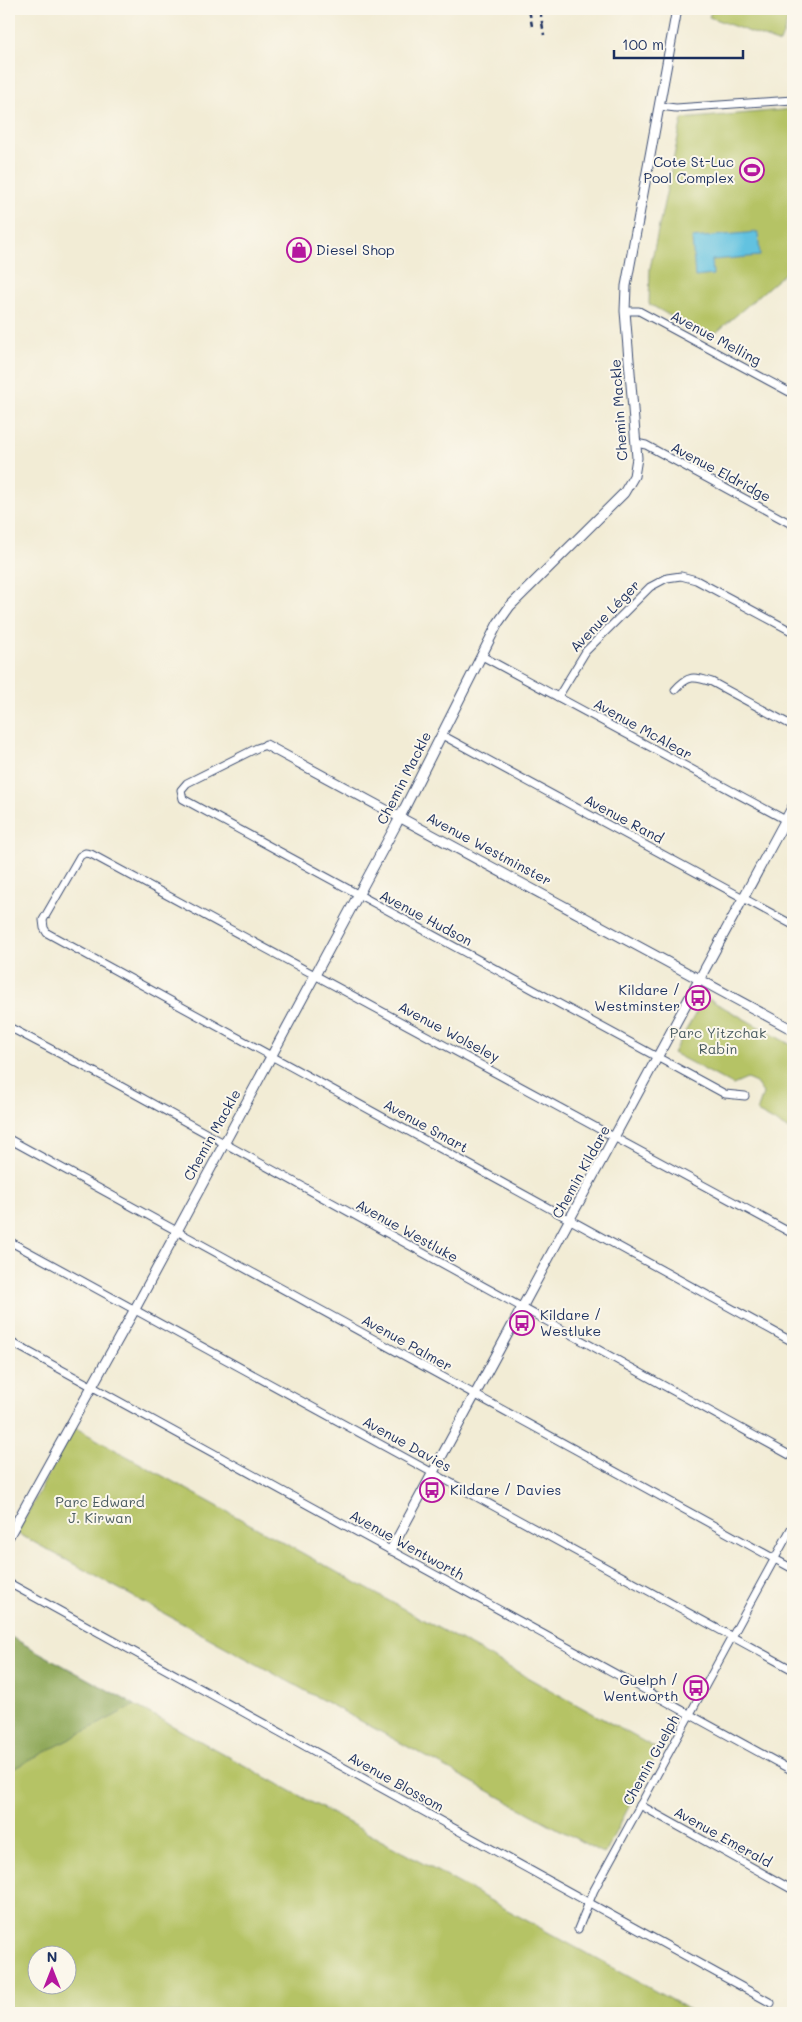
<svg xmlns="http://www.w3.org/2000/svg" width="802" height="2022" font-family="Mali,sans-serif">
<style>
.green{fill:#b5c365;stroke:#687962;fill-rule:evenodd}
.forest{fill:#90a95a;stroke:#566c5c}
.water{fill:#62c2e0;stroke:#3e789f}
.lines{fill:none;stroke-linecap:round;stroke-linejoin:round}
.minor-casing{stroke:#3b4b70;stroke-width:9}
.tertiary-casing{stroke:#3b4b70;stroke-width:11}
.minor{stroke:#fff;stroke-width:7}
.tertiary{stroke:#fff;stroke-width:9}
.rail{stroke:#1b2f5e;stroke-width:2.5;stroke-dasharray:8 4;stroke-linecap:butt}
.labels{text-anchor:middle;stroke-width:4;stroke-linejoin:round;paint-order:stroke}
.poi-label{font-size:14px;fill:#1b2f5e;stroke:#fbf7ec;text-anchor:end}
.street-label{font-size:14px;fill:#1b2f5e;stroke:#fbf7ec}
.park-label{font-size:14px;fill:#495b60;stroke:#fbf7ec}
</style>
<rect width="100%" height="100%" fill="#fbf7ec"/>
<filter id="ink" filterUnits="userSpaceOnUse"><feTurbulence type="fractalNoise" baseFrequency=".02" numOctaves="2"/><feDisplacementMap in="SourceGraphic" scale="10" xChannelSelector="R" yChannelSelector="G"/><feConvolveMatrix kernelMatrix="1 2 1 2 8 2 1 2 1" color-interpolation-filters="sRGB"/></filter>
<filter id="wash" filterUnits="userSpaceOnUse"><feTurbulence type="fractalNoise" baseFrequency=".0096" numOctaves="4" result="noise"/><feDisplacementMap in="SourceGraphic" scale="20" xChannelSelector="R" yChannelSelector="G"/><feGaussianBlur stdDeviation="1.12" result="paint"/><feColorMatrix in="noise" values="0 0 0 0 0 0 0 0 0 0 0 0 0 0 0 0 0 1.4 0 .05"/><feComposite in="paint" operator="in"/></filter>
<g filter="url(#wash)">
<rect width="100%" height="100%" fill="#f2ecd5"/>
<g class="green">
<path d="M712,9H792L780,43L709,17Z"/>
<path d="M793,109V266L710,338L649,304L650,268L682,119Z"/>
<path d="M705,997L793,1046V1132L757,1112L763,1093L756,1083L747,1079L733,1085L673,1053Z"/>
<path d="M74,1427L659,1750L604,1854L17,1533Z"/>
<path d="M9,1636L695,2013H9ZM38,1954H68V1984H38Z"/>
</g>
<path class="forest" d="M9,1636L135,1705L9,1771Z"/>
<path class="water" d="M758,232L760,256L712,260L713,275L695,277L692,238Z"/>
</g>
<g filter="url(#ink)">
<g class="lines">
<defs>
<g id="minor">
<path d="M659,106L676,108L793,100"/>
<path d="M625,311H639L793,394"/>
<path d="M636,443L646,445L793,525"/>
<path d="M482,656L793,824"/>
<path d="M675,690C688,675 694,676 712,682L793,726"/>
<path d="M558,697L586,651L650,587L667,578L681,576L696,580L793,632"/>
<path d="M442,735L793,925"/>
<path d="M266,745L257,748L187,783L181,790L183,799L725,1094L745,1096"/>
<path d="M9,1027L106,1078L793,1457"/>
<path d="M9,1139L793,1569"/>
<path d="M793,1234L91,854L85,853L80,856L43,920L44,928L47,933L793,1342"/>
<path d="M9,1241L793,1670"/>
<path d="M9,1341L793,1771"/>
<path d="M9,1583L771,2003"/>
<path d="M640,1805L793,1890"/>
<path d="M578,1929L594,1890L793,1525"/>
</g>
<g id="tertiary">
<path d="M266,745L793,1030"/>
<path d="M9,1536L135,1309L396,825L498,623L510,606L624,493L634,476L637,458L625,311L626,286L677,9"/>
<path d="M391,1550L793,806"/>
</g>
</defs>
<use href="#minor" class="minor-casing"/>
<use href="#tertiary" class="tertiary-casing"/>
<use href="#minor" class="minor"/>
<use href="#tertiary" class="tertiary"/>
<g class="rail">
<path d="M529,9L532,26"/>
<path d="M540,9L544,35"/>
</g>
</g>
</g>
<defs>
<symbol id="stadium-ring" viewBox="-11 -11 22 22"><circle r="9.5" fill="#fbf7ec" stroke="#b5179e" stroke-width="1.5"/><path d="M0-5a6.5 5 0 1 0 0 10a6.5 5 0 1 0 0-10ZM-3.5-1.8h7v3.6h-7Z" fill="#b5179e"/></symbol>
<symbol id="shop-ring" viewBox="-11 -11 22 22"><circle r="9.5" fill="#fbf7ec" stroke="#b5179e" stroke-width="1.5"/><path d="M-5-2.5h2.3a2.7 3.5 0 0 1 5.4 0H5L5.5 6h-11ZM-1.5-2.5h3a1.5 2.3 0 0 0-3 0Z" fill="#b5179e"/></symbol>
<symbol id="bus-ring" viewBox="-11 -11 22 22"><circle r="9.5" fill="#fbf7ec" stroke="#b5179e" stroke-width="1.5"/><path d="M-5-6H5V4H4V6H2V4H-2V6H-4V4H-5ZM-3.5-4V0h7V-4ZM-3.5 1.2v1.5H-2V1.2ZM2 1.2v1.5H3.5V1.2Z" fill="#b5179e"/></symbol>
</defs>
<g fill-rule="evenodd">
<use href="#stadium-ring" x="738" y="156" width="28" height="28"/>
<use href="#shop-ring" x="285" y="236" width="28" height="28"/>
<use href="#bus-ring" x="684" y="984" width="28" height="28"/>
<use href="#bus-ring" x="508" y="1309" width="28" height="28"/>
<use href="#bus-ring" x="418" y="1476" width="28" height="28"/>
<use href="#bus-ring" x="682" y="1674" width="28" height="28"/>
</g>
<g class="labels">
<g class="poi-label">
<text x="734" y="167">Cote St-Luc<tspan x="734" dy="16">Pool Complex</tspan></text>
<text x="316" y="255" text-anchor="start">Diesel Shop</text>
<text x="680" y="995">Kildare /<tspan x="680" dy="16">Westminster</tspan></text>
<text x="540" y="1320" text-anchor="start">Kildare /<tspan x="540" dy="16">Westluke</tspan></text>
<text x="450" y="1495" text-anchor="start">Kildare / Davies</text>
<text x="678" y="1685">Guelph /<tspan x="678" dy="16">Wentworth</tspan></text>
</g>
<g class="street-label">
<text transform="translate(716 338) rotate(28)" y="5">Avenue Melling</text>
<text transform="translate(619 410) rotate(-94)" y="5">Chemin Mackle</text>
<text transform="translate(721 472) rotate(28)" y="5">Avenue Eldridge</text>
<text transform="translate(605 616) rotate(-46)" y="5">Avenue Léger</text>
<text transform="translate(643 729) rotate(29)" y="5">Avenue McAlear</text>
<text transform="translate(404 778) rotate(-63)" y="5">Chemin Mackle</text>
<text transform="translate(624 819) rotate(28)" y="5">Avenue Rand</text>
<text transform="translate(489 849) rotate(28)" y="5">Avenue Westminster</text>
<text transform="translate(426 918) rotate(28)" y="5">Avenue Hudson</text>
<text transform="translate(449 1032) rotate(28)" y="5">Avenue Wolseley</text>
<text transform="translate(426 1126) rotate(29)" y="5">Avenue Smart</text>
<text transform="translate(212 1135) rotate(-61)" y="5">Chemin Mackle</text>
<text transform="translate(581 1172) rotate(-61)" y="5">Chemin Kildare</text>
<text transform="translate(407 1231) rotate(29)" y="5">Avenue Westluke</text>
<text transform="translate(407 1343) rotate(29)" y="5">Avenue Palmer</text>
<text transform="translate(407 1444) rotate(29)" y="5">Avenue Davies</text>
<text transform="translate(407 1545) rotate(29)" y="5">Avenue Wentworth</text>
<text transform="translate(651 1760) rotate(-61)" y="5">Chemin Guelph</text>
<text transform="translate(396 1782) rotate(29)" y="5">Avenue Blossom</text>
<text transform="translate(723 1837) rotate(29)" y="5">Avenue Emerald</text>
</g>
<g class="park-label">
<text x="718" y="1038">Parc Yitzchak<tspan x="718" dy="16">Rabin</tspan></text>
<text x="100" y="1507">Parc Edward<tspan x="100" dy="16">J. Kirwan</tspan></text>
</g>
</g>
<rect width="802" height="2022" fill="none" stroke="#fbf7ec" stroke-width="30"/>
<g transform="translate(52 1970)"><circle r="24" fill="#fbf7ec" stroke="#a1a7b3"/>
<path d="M0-4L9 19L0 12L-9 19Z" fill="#b5179e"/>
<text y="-8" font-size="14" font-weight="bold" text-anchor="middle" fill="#1b2f5e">N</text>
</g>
<path d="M614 50v8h129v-8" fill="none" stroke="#1b2f5e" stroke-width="2.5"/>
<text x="622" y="50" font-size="15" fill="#1b2f5e" stroke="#fbf7ec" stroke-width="4" paint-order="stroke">100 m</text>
</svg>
